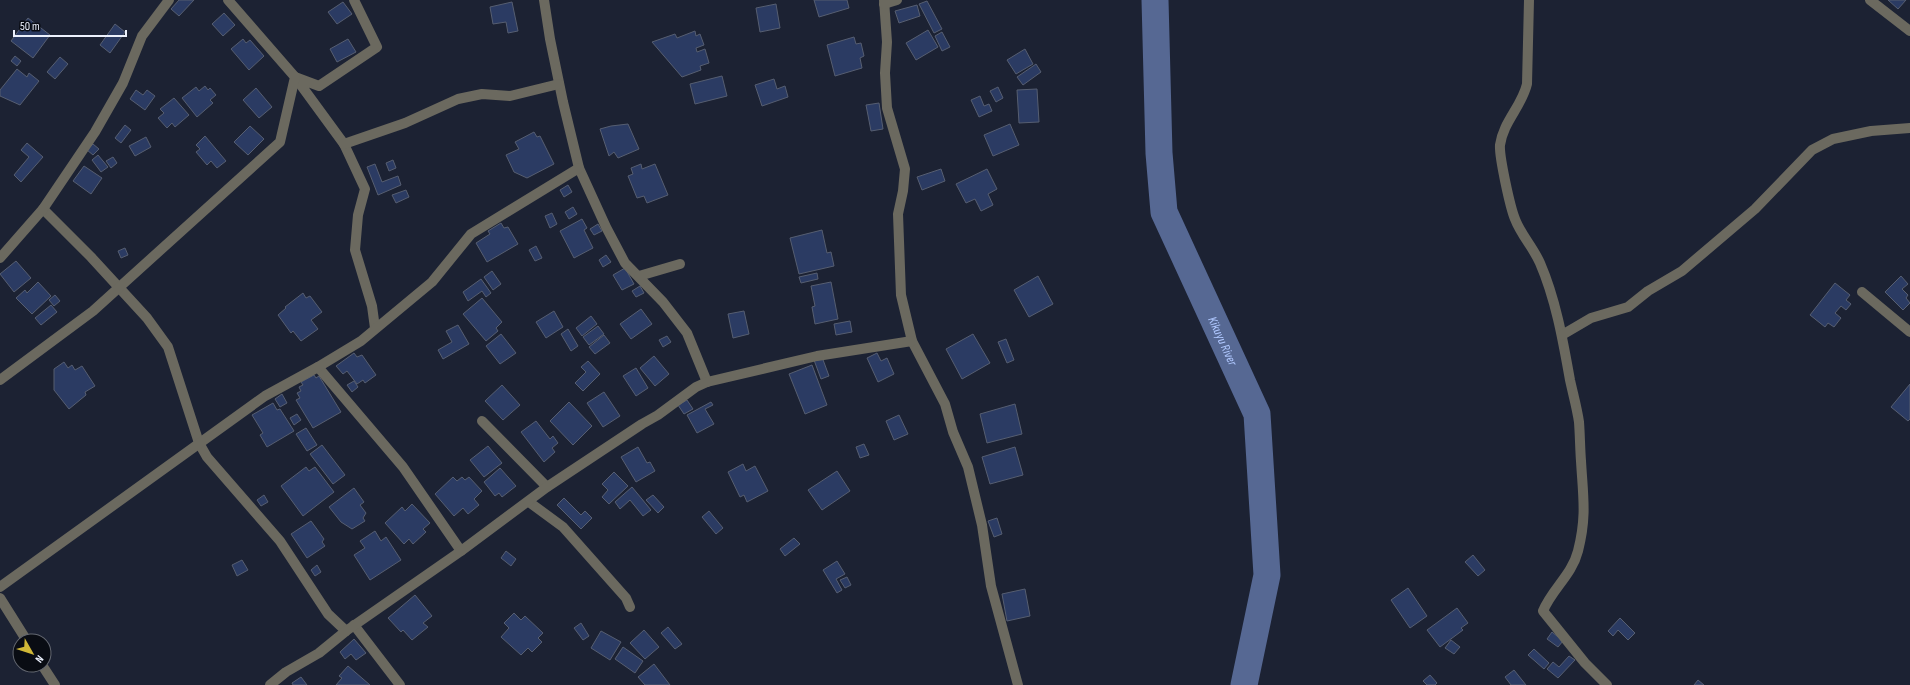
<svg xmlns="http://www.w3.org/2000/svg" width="1910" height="685" font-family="'Sofia Sans Condensed',sans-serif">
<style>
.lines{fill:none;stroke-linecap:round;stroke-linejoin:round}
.river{stroke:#566893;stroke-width:27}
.building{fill:#2b3b63;stroke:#565e71}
.minor{stroke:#6b695f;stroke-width:10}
.labels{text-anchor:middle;stroke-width:4;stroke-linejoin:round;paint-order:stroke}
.water-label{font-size:13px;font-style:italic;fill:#aec6fd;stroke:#090c13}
</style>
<rect width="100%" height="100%" fill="#1c2233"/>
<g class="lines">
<path class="river" id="s1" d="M1155,0L1159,153L1164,212L1257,414L1267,575L1244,685"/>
</g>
<g class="building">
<path d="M179,0H194L179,16L171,9Z"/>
<path d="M814,0H847L849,8L819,17Z"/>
<path d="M1888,0H1906L1898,9Z"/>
<path d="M927,1L942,29L934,33L919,4Z"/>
<path d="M343,2L352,14L337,24L328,12Z"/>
<path d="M512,2L518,31L508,33L506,22L493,24L490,7Z"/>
<path d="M776,4L780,28L760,32L756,8Z"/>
<path d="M917,5L920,16L899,23L895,11Z"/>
<path d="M224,13L235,25L223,36L212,24Z"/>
<path d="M28,18L50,35L33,58L11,41Z"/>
<path d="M115,24L125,32L110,53L100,45Z"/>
<path d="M928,30L938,47L916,60L906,43Z"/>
<path d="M695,31L696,36L700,34L704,45L696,48L697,52L705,49L709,63L700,66L701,70L682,77L652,42L675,34L677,38Z"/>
<path d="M942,32L950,47L942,51L935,36Z"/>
<path d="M854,37L856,44L861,43L864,56L860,58L862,68L835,76L827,45Z"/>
<path d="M243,39L246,43L250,40L264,56L249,70L231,49Z"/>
<path d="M348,39L356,52L337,62L330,49Z"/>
<path d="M1025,49L1033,64L1016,74L1007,60Z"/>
<path d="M15,56L21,61L17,66L11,61Z"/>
<path d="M60,57L68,64L55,79L47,72Z"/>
<path d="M1036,64L1041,72L1023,85L1017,77Z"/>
<path d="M17,69L27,77L29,73L39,81L20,105L0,96V90Z"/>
<path d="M722,76L727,96L695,104L690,84Z"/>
<path d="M774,79L777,89L785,86L788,97L762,106L755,85Z"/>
<path d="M205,86L208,90L210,88L216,95L210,100L213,103L197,117L182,98L196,87L199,91Z"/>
<path d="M998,87L1003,98L996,102L990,91Z"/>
<path d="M256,88L272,107L259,118L243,100Z"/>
<path d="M1037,89L1039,122L1019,123L1017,90Z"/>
<path d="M136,90L143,95L147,90L155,96L145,110L130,99Z"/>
<path d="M980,96L984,106L989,104L992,111L979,117L971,100Z"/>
<path d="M174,98L189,115L175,127L172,123L167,128L158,118L164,113L160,109Z"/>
<path d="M879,103L883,129L871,131L866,105Z"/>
<path d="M628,124L639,149L618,158L614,152L609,156L600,129L611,126Z"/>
<path d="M1010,124L1019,145L993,156L984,135Z"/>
<path d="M125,125L131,130L121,143L115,138Z"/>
<path d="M250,126L264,139L248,155L234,142Z"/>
<path d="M534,132L537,137L540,136L554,164L527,178L514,172L506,155L519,149L515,142Z"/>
<path d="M205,136L226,161L217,168L211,161L207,165L196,152L200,149L196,145Z"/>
<path d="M146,137L151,147L135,156L129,146Z"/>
<path d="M27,143L43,157L21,182L14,175L29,157L21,150Z"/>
<path d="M93,144L99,149L93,155L87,150Z"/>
<path d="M98,155L108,167L101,172L92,160Z"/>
<path d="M113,157L117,163L111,168L106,161Z"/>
<path d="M393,160L396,168L389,171L386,163Z"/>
<path d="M375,164L382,182L398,176L401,185L378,195L367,167Z"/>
<path d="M641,164L642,169L655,164L668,195L647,203L644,196L637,198L628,176L633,174L631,168Z"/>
<path d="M84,166L102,178L91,194L73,181Z"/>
<path d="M941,169L945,181L922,190L917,177Z"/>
<path d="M987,169L997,189L988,194L993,205L981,211L975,199L966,203L956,184Z"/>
<path d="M568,185L572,192L564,197L560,190Z"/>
<path d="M406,190L409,197L396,203L392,195Z"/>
<path d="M573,207L577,214L569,219L565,212Z"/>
<path d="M552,213L557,224L550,228L545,216Z"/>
<path d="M582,219L587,228L584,230L593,248L574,258L560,231Z"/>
<path d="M501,223L504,228L508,227L518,244L487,262L476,243L490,234L488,231Z"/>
<path d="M598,224L602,231L594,235L590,229Z"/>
<path d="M822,230L827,253L831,252L834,266L799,274L790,238Z"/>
<path d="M536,246L542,258L535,261L529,250Z"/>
<path d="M125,248L128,255L121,258L118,251Z"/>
<path d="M606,255L611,262L603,267L599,260Z"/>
<path d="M16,261L31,278L14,292L0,274Z"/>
<path d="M625,268L634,284L622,290L613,275Z"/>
<path d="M492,271L501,284L493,290L484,277Z"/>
<path d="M817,273L818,279L801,283L799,277Z"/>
<path d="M1038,276L1053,304L1029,317L1014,290Z"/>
<path d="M1901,276L1908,284L1902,289L1908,295L1906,298L1910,303L1903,310L1885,292Z"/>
<path d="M481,279L491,293L486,297L482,291L468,301L463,292Z"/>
<path d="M38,282L51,296L32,314L16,298L25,290L27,293Z"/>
<path d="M831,282L838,319L815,324L812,307L815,306L811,286Z"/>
<path d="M1835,283L1850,295L1846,300L1851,304L1846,310L1841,306L1835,313L1841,318L1834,327L1828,323L1825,327L1810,315Z"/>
<path d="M640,286L644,293L636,297L632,291Z"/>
<path d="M303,293L306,298L310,296L322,312L311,320L318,329L301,341L293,331L291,333L278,315L286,308L285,307Z"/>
<path d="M55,295L60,301L54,306L49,300Z"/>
<path d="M482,298L502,322L496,328L498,331L486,341L463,314Z"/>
<path d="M51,305L57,312L41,325L35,318Z"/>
<path d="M641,309L652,324L631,339L620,324Z"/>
<path d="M554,311L563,327L546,338L536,322Z"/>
<path d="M744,311L749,334L733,338L728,314Z"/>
<path d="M591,316L597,324L582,336L576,328Z"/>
<path d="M850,321L852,332L836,335L834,324Z"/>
<path d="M458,325L469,344L443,359L438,350L452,342L446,331Z"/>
<path d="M598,326L604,334L589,345L583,337Z"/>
<path d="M568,329L578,346L571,351L561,334Z"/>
<path d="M501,334L516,353L500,364L486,346Z"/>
<path d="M973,334L990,363L962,379L946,349Z"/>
<path d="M604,335L610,343L595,354L589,347Z"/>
<path d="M667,336L671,342L663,347L659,340Z"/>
<path d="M1006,339L1014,360L1007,363L998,342Z"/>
<path d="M354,353L357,357L362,355L376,375L365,383L363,380L357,384L347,371L343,374L336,366Z"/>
<path d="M877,353L881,361L887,358L894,374L878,382L867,358Z"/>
<path d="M654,356L669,374L655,386L640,368Z"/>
<path d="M822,357L829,376L821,379L814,360Z"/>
<path d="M588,361L600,374L583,391L575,383L586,372L581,367Z"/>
<path d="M64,362L68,368L72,365L75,370L82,366L95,386L85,392L86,395L69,409L54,390V369Z"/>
<path d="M812,365L827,405L805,414L789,374Z"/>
<path d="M636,368L648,388L636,396L623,376Z"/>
<path d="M314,375L316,378L319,376L341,412L313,428L296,400L300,398L297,393L301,391L299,387L303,385L301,382Z"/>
<path d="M354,381L358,387L352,392L347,385Z"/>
<path d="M1910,384V419L1908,421L1891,407Z"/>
<path d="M502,385L520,405L503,420L485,401Z"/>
<path d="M604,392L620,416L603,427L587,403Z"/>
<path d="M282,394L287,403L280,407L275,399Z"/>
<path d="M687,400L693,409L684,414L678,405Z"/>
<path d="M569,402L592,426L573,445L550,421Z"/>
<path d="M711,402L713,405L705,409L714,424L697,433L687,415Z"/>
<path d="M273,403L277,410L280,409L294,431L267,447L260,435L263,433L252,415Z"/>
<path d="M1015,404L1022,434L987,443L980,414Z"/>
<path d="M297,414L301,420L294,425L290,418Z"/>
<path d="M899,415L908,434L894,440L886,421Z"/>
<path d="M536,421L550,439L553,436L558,443L552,448L555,452L544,462L521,432Z"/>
<path d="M306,428L317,445L307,451L296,434Z"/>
<path d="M864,444L869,455L860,458L856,447Z"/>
<path d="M322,445L345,475L333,484L310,454Z"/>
<path d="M488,446L502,463L484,477L470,460Z"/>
<path d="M638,447L647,463L650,462L655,471L636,482L621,457Z"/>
<path d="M1015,447L1023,475L990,484L982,457Z"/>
<path d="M743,464L746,471L755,466L768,491L747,502L744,495L740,497L728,472Z"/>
<path d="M306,467L309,471L315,467L334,492L303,516L281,486Z"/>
<path d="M500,468L516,486L502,497L499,493L495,496L484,482Z"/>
<path d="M837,471L850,491L822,510L808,490Z"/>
<path d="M614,472L628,486L609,504L602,497L608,490L602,484Z"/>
<path d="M453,477L457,481L462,477L465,480L469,477L482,491L474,499L479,505L468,514L463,508L454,516L435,494Z"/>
<path d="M632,487L651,510L643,516L630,500L620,509L615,502Z"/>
<path d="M354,488L364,502L360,505L366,513L363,518L365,521L352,529L341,522L329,507Z"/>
<path d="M264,495L268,502L261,506L257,500Z"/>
<path d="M653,495L664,507L658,513L646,500Z"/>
<path d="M564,498L581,515L585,511L592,518L581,529L557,505Z"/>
<path d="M412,504L430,523L423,529L426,532L413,544L409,539L404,544L385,523L402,507L405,511Z"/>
<path d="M709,511L723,528L716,534L702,517Z"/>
<path d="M997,518L1002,534L994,537L988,521Z"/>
<path d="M311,521L324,539L322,542L325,546L307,558L291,534Z"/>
<path d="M375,531L381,541L386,537L401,560L370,580L354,555L365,548L360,541Z"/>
<path d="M794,538L800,544L785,556L780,549Z"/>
<path d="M506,551L516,559L511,566L501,558Z"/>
<path d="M1473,555L1485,570L1478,576L1465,562Z"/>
<path d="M242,560L248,570L237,576L232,565Z"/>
<path d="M837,561L845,574L836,579L842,590L837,593L823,570Z"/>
<path d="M317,565L321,572L315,576L311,570Z"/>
<path d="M847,577L851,585L845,588L840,580Z"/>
<path d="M1408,588L1427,616L1410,628L1391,600Z"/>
<path d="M1025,589L1030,616L1007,621L1002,594Z"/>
<path d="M415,595L432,616L423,623L428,627L412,640L403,630L401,632L388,618Z"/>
<path d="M1457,608L1468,623L1461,628L1463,630L1440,647L1427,630Z"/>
<path d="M514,613L521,620L525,616L543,633L538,638L542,642L532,652L528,648L521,655L501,637L509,628L504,623Z"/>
<path d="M1620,618L1635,633L1628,640L1618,630L1613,636L1608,631Z"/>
<path d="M581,623L589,636L583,640L574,628Z"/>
<path d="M668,627L682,644L675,649L661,633Z"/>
<path d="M644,630L659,647L645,659L630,643Z"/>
<path d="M601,631L621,642L610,660L591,648Z"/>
<path d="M1552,632L1563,641L1558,647L1547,639Z"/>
<path d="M354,639L366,653L356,660L351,654L345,659L340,652Z"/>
<path d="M1451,640L1460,647L1454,654L1445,648Z"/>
<path d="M623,647L643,661L635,673L615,659Z"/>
<path d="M1534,649L1549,663L1544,669L1528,655Z"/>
<path d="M1569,656L1575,660L1558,678L1547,669L1553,662L1559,667Z"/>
<path d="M654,664L670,685H645L638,677Z"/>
<path d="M348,666L370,685H336L342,678L339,676Z"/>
<path d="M1514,670L1526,685H1511L1505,677Z"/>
<path d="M1430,675L1437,683L1435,685H1427L1423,681Z"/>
<path d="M301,677L307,685H293L292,683Z"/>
<path d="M1698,680L1704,685H1694Z"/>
</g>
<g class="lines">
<g class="minor">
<path d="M354,0L377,47L319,86L295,77L344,144L365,189L358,215L355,250L372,306L375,328"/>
<path d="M544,0L550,39L563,102L579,168L606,227L625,263L663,302L687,333L707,382"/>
<path d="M884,0L887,42L885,73L887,108L905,169L903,191L898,214L901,295L912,341L945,404L953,432L968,467L982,525L991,586L1018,685"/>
<path d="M1529,0L1527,84C1522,106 1503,122 1500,145C1499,156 1510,207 1515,219C1521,235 1533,247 1540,263C1556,300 1563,341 1570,380C1573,394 1577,408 1579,422C1580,435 1580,448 1581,461C1583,496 1587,516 1578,551C1572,575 1552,589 1543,611L1585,663L1607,685"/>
<path d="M1870,0L1910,31"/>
<path d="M884,4L897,0"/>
<path d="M344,144L405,123L458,99L482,94L510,96L559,84"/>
<path d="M43,209L91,257L147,318L168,347L199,443L207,457L280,541L328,614L346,631"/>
<path d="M0,258L43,209L95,132L123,83L142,36L169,0"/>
<path d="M639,276L680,264"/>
<path d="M1862,292L1910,332"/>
<path d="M1562,335L1591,318L1628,307L1648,291L1682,271L1755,209L1812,150L1833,139L1871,131L1910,128"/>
<path d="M318,367L403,467L461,551"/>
<path d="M0,380L93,311L280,142L295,77L228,0"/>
<path d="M482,421L547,487"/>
<path d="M529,502L563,527L626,598L630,607"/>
<path d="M0,587L265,396L318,367L361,341L432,282L471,234L579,168"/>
<path d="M0,598L27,641"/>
<path d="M354,625L400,685"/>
<path d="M42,665L55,685"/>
<path d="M270,685L286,672L319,653L346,631L461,551L547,487L642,424L658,415L696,387L707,382L817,356L912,341"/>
</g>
</g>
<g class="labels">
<g class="water-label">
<text dy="5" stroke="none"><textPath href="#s1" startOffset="354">Kikuyu River</textPath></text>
</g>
</g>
<g transform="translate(32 653) rotate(129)"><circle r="19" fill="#090c13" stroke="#646871"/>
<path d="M0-3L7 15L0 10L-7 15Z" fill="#d0b837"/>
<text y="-6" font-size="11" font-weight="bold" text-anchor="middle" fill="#ecf1fd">N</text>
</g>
<path d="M14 30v6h112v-6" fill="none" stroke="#ecf1fd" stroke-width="2"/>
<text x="20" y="30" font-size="12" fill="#ecf1fd" stroke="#090c13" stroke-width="3" paint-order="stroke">50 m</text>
</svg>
